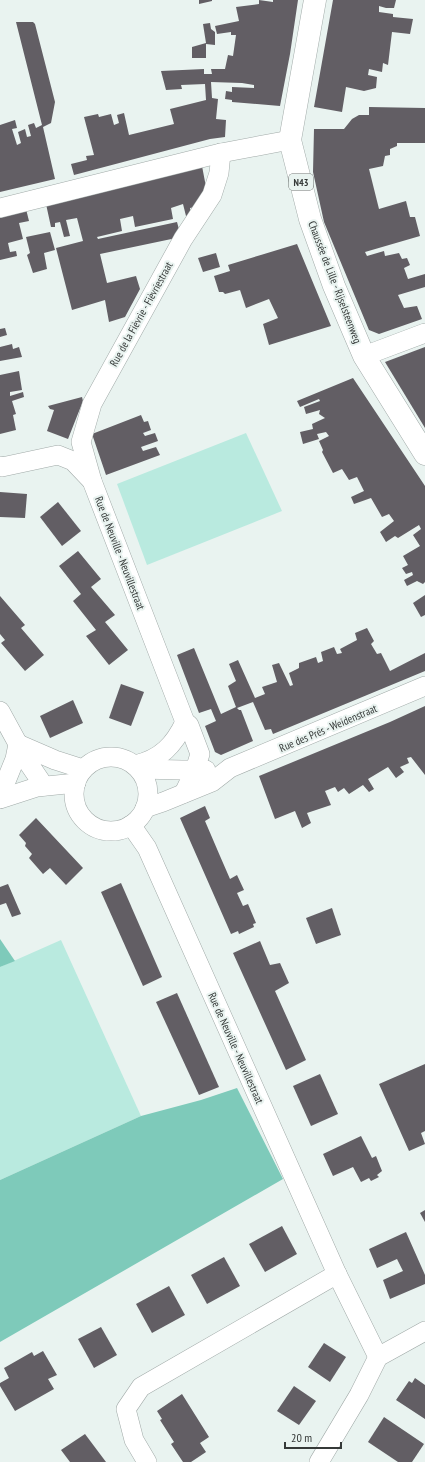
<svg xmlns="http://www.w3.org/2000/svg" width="425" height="1462" font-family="'PT Sans Narrow',sans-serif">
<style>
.green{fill:#b9eadf}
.forest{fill:#7ecaba}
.building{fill:#625e64}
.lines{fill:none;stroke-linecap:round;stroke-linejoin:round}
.minor-casing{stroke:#a1aaa8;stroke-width:20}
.primary-casing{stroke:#a1aaa8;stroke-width:23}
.minor{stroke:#fff;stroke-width:19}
.primary{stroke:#fff;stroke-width:22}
.labels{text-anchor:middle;stroke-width:4;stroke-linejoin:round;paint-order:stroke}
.shield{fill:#e9f3f0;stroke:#6b716f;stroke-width:1}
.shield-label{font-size:10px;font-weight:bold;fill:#353938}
.street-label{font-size:11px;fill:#353938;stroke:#e9f3f0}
</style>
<rect width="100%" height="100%" fill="#e9f3f0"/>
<g class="green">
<path d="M246,433L282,511L147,565L117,484Z"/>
<path d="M61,940L141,1116L0,1180V967Z"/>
</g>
<g class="forest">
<path d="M0,939L15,961L0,967Z"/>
<path d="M237,1088L283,1179L0,1342V1180L141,1116L201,1100Z"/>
</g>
<g class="building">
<path d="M199,0H212V1L199,4Z"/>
<path d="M259,0L273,2V0H298L290,54L280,106L232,102V100L225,99L226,91L232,92V87L254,88V85L242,83L211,82L212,98L218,99L216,119L226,120L225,137L210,139L74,175L71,164L87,160L86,156L94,155L84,117L98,114L99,117L111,114L114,125L119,123L117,115L124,113L129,135L174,124L170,109L206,100L205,84L181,85L182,89L166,90L161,71L204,69V74H212L211,69H225L228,55L233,56L236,35H231V32L217,34L215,26L239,21L236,7L259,4Z"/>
<path d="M333,0H396L394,8H386L379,6V12L393,14V17L413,19L410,34L392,32L388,65L383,63L382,72L369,69L368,75L377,77L376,88L364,91L346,87L342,112L314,107Z"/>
<path d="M16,22H33L35,24L55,102L51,123L43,127L55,179L0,192V125L15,120L17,128L12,129L17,145L21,143L18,132L25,129L27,137L31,136L28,125L34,123L36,128L42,125Z"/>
<path d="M210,23L211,29L215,32V45L206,44V58H192V47L206,43L203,24Z"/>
<path d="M369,107L425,108V143H397V146L390,149V155L385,156L383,166L369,169L379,209L406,201L410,217H415L420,236L365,252L367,256L384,251L385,256L399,253L402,259L407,258L410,265L404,268L408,279L425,274V287L398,295L404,308L417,306L422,319L379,334L369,330L324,222L313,172L314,129H344L352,119L359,115H369Z"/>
<path d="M202,166L206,187L195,207L190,208L191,215L186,216L183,204L171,208L173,219L135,227L133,216L120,219L122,231L97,237L98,239L177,222L181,237L100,254L107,283L136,276L140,289L125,317L109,322L105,300L72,310L56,248L83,241L77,218L66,220L70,236L64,237L60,222L55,223V227H51L46,204Z"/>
<path d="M26,209L29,221L19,223L23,239L8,243L10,252L16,251L17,256L0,260V215Z"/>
<path d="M50,232L55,250L44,253L47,269L33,273L27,255L30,253L26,237Z"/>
<path d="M297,244L331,326L269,345L263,324L278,318L269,299L246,308L240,290L225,294L223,292H219L214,276L230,271L228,265Z"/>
<path d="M216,253L220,267L203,272L198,258Z"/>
<path d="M5,328L7,335L0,337V329Z"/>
<path d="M12,344L13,349L19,347L22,357L0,361V347Z"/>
<path d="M425,347V428L385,362Z"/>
<path d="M19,371L22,390L10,392V396L23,392L24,397L12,401L16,414L13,415L16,430L0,434V375Z"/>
<path d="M353,378L425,486V582L423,584L417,581L407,586L404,580L413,575L412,572L406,574L402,568L408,565L403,556L420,546L413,535L421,529L419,525L398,538L395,536L386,542L380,532L394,521L389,514L382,517L371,498L354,504L351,497L364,491L357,477L349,480L342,469L333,473L322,452L323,450L319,441L329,436L326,432L317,434L319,439L303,444L300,432L313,429L312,424L325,418L319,414L320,410L306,414L304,407L320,401L319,399L300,407L297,401Z"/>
<path d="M82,397L83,401L68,439L47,431L54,410L50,409L48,406Z"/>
<path d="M141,415L144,422L148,421L151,430L143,433L145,436L155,433L158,441L141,447L143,451L156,447L160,455L106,475L92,434Z"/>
<path d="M0,492L27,494L25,518L0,517Z"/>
<path d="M58,502L81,531L62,546L40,517Z"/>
<path d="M78,551L101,579L91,587L115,615L105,622L128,650L109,665L86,636L96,630L73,601L81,594L59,566Z"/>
<path d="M425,595V615L421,617L413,603Z"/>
<path d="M0,596L25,625L21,628L44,655L25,671L1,643L5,640L0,634Z"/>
<path d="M367,628L374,641L371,644L377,654L381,653L390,671L425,653V671L273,734L271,729L265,730L253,702L237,708L239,710H241L253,741L221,755L215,752L205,726L216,721L211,709L199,713L177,655L194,648L221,714L236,707L228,686L236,681L229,664L238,660L255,698L265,694L262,687L277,682L272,665L279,663L290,686L293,685L289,673L299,668V663L316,657L318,663L323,661L321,652L334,647L337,654L342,653L340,649L357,640L355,633Z"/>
<path d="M121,684L144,692L131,726L109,718Z"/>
<path d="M73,700L83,723L50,738L40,716Z"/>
<path d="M425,706V775L411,757L407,758L409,763L400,767L404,772L396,778L388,767L368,779L374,789L369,792L363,785L349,794L344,788L338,792L335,787L325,791L331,805L307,813L311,823L302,828L295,811L275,819L259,776L390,722Z"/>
<path d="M205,806L210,818L205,821L220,856L230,879L237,875L244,890L237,893L243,906L248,904L256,923L253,924L254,927L239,934L238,931L231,934L180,818Z"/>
<path d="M36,818L83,868L66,885L50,868L43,874L29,858L32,854L25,846L26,843L19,835Z"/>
<path d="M121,883L162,977L143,986L101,892Z"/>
<path d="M8,884L21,914L12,917L6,903L0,905V887Z"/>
<path d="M332,908L341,935L316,944L306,918Z"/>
<path d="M260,941L270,965L280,963L289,983L275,991L306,1060L286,1070L233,953Z"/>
<path d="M177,993L219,1087L199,1095L156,1002Z"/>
<path d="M425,1064V1131L421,1133L425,1144L409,1151L379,1084Z"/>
<path d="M320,1074L338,1114L311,1126L293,1086Z"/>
<path d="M361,1136L372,1158L376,1156L382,1171L377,1175L379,1177L371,1181L369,1178L361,1182L353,1167L333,1176L323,1154Z"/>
<path d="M425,1210V1222L420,1213Z"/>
<path d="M282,1226L297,1254L265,1272L249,1244Z"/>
<path d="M406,1232L425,1275V1284L390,1299L383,1280L403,1271L397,1259L377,1268L369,1249Z"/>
<path d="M224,1257L240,1286L207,1304L191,1275Z"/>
<path d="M169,1286L185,1315L152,1333L136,1304Z"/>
<path d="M101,1327L117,1355L94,1368L78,1339Z"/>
<path d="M324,1343L346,1357L330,1382L308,1367Z"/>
<path d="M43,1351L57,1375L48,1379L54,1389L15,1411L0,1386V1383L9,1378L4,1368L32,1352L34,1356Z"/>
<path d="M415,1378L425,1385V1419L396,1400L409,1381L412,1383Z"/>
<path d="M294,1386L316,1401L299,1425L277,1411Z"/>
<path d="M182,1394L209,1437L200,1443L206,1452L191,1462H183L171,1444L174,1442L160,1420L162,1419L157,1411Z"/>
<path d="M384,1417L424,1444L412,1462H398L368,1442Z"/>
<path d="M85,1434L106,1462H70L61,1450Z"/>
</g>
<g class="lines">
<defs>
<g id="minor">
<path d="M0,208L221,153L290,140"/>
<path d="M364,356L425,333"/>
<path d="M0,466L2,467L58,455L73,461L92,481L185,722"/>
<path d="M92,481L81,442L92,404L183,239L212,195L219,173L221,153"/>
<path d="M0,711L18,744L15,759L0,796"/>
<circle cx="111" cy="794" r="37"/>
<path d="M135,765C161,759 174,745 185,722L189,725L200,754L195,770L184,793"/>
<path d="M139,769L182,770H206"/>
<path d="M44,786L27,761L18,744L55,760L83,769"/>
<path d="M0,799L37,787L76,783"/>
<path d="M145,808L163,802L212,782L230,768L425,686"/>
<path d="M131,825L147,848L337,1274L378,1357"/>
<path d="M147,1462L134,1440L126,1409L141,1387L337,1274"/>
<path d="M319,1462L359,1395L378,1357L425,1331"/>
</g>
<path id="primary" d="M315,0L290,140L310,219L334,286L364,356L425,454"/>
</defs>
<use href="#minor" class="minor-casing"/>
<use href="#primary" class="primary-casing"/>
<use href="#minor" class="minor"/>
<use href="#primary" class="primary"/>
</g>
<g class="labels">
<rect class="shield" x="289" y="174" width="24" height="16" rx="3"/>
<g class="shield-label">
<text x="301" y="186">N43</text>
</g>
<g class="street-label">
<text transform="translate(335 282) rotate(69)" y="4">Chaussée de Lille - Rijselsteenweg</text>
<text transform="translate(141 314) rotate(-61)" y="4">Rue de la Fièvrie - Fièvriestraat</text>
<text transform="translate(120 553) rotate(69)" y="4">Rue de Neuville - Neuvillestraat</text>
<text transform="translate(328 728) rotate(-23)" y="4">Rue des Prés - Weidenstraat</text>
<text transform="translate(236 1048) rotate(66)" y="4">Rue de Neuville - Neuvillestraat</text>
</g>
</g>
<path d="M285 1442v6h56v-6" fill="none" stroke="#353938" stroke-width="2"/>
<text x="291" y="1442" font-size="12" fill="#353938" stroke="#e9f3f0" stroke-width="3" paint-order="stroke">20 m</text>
</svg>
